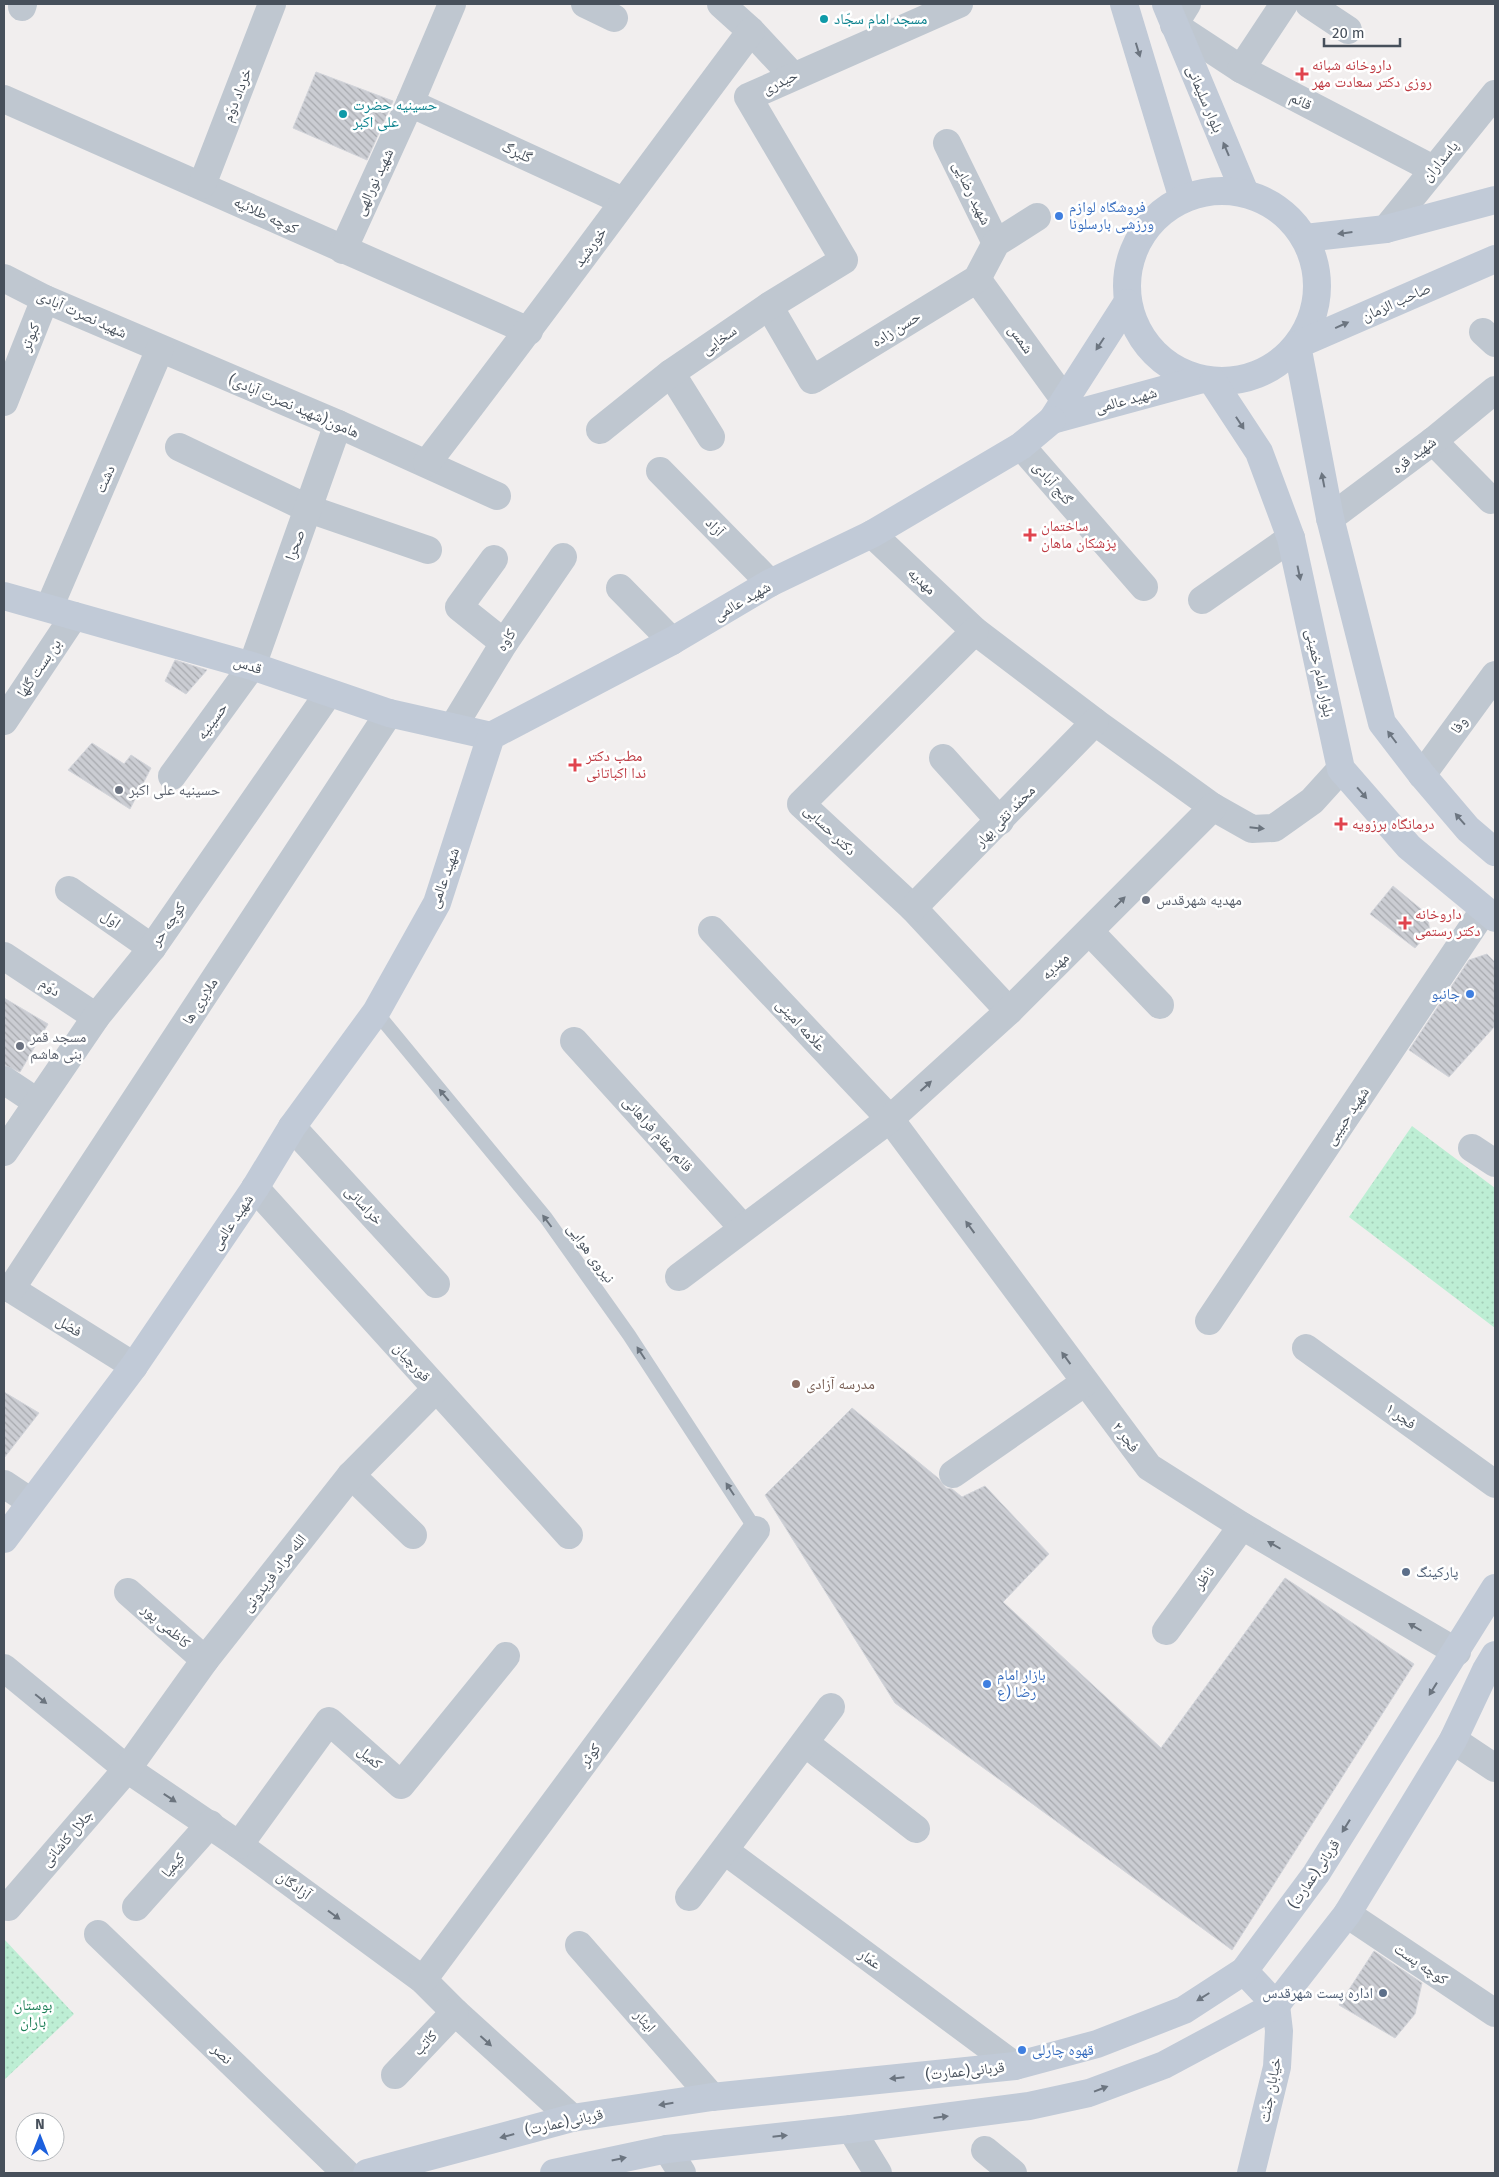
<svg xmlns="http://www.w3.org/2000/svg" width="1499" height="2177" font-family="'Fira Sans','Noto Naskh Arabic',sans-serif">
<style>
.park{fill:url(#park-dots)}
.building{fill:url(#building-back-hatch);stroke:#d2d4da}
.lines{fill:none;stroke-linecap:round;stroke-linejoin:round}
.lane{stroke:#bfc7d0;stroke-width:14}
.street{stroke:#bfc7d0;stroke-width:28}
.secondary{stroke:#c1cad7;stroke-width:28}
.oneway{fill:#6c7580}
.oneway2{fill:#6b747e}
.culture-dot{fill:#0f9aa8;stroke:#fff;stroke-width:2}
.health-dot{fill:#e0444e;stroke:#fff;stroke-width:2}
.shop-dot{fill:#3f7fe0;stroke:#fff;stroke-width:2}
.worship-dot{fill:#6b7280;stroke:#fff;stroke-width:2}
.education-dot{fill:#8d6e63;stroke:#fff;stroke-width:2}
.service-dot{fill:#5c6f8a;stroke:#fff;stroke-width:2}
.labels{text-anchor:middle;stroke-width:5;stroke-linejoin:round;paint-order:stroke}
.culture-label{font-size:15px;fill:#0d838f;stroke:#fff;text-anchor:start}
.health-label{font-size:15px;fill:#be3a42;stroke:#fff;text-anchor:start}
.street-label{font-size:15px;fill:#47505b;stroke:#fff}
.shop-label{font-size:15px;fill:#366cbe;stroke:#fff;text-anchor:start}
.worship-label{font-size:15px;fill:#5b616d;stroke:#fff;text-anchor:start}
.education-label{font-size:15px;fill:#785e54;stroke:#fff;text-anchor:start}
.service-label{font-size:15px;fill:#4e5e75;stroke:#fff;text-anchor:start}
.park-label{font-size:15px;fill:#187c53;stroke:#fff}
</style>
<defs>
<pattern id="park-dots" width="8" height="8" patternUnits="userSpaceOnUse" patternTransform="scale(1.25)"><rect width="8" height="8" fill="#bdeed4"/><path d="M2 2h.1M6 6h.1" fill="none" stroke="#a4ceb8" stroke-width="1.8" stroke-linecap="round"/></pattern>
<pattern id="building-back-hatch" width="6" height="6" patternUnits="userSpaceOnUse" patternTransform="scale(1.25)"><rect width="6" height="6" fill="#cbcdd3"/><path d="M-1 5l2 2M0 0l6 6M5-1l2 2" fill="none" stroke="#a7a9ae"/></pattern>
</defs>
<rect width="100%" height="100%" fill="#f1eeee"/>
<g class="park">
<path d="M1412,1126L1495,1188V1328L1349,1217Z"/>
<path d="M4,1939L74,2014L4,2080Z"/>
</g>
<g class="building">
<path d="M316,72L393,101L367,160L293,128Z"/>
<path d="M175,660L207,670L186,694L165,681Z"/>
<path d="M92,743L124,764L131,755L151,768L130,809L68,770Z"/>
<path d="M1393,886L1427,914L1430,931L1415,948L1370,914Z"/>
<path d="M1487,954L1495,962V1026L1449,1077L1409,1050L1469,960Z"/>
<path d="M4,998L48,1024L20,1072L4,1065Z"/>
<path d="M4,1392L39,1413L4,1458Z"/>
<path d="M852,1408L938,1478L946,1488L952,1489L962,1497L985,1486L1049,1554L1003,1602L1161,1748L1285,1578L1414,1664L1232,1950L895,1703L765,1495Z"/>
<path d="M1374,1951L1422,1983L1415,2014L1395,2038L1339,2005Z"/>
</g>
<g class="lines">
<path class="lane" d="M376,1012L546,1218L629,1335L756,1530"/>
<g class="street">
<path d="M585,4L614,18"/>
<path d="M721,4L751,31L793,76"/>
<path d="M1187,4L1174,25L1241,69L1433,169"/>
<path d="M1309,4L1348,30"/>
<path d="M22,7L23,4"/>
<path d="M1241,69L1284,4"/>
<path d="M4,99L529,331"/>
<path d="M410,103L623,201"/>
<path d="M947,143L996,243"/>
<path d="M202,185L272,4"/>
<path d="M1386,229L1495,94"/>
<path d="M343,250L410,103L452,4"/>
<path d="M4,278L45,299L338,424L497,496"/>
<path d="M977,279L1064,399"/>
<path d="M769,306L812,380L977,279L996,243L1037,217"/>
<path d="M1483,332L1495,343"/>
<path d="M671,373L711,437"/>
<path d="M4,402L45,299"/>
<path d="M600,430L671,373L769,306L844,260L748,97L959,4"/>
<path d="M1433,441L1491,500"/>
<path d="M1021,446L1144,587"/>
<path d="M179,447L309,509L428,550"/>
<path d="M427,463C537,321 643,175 751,31"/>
<path d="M660,471L770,583"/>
<path d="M1330,518L1433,441L1495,390"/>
<path d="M872,534L975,631L1095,722L1213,807L1252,829L1274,828L1312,801L1341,769"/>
<path d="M494,559L459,607L504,643"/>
<path d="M620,588L672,641"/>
<path d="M1202,600L1291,538"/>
<path d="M49,608L160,349"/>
<path d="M975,631L801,804L913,908L1009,1011"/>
<path d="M4,721L74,616"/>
<path d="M453,727L504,643L563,557"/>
<path d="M943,758L1000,821"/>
<path d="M1422,775L1495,675"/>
<path d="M172,776L252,666L338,424"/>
<path d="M69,890L152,948"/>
<path d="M913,908L1095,722"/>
<path d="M712,930L890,1119L1149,1467L1242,1526L1457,1652"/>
<path d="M1090,932L1160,1005"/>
<path d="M4,956L96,1017"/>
<path d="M574,1041L743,1228"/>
<path d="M4,1080L37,1102"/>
<path d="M292,1127L436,1284"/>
<path d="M1472,1148L1495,1163"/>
<path d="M4,1152L96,1017L152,948L328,694"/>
<path d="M255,1188L569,1535"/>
<path d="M679,1277L890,1119L1009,1011L1213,807"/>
<path d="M4,1287L11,1289L134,1366"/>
<path d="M11,1289L389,713"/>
<path d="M1209,1321L1484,910"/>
<path d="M1306,1348L1495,1484"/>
<path d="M953,1474L1084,1383"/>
<path d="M351,1475L413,1535"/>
<path d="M4,1484L31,1502"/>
<path d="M128,1592L205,1660"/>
<path d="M1166,1631L1242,1526"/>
<path d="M4,1668L127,1769L239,1845L423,1980L455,2012L572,2118"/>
<path d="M1453,1740L1495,1768"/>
<path d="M805,1743L916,1829"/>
<path d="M239,1845L329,1721L401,1785L506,1656"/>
<path d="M725,1851L1015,2066"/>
<path d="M689,1897L831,1707"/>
<path d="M8,1907L127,1769L205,1660L351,1475L436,1389"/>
<path d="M136,1907L210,1824"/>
<path d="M1347,1914L1495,2013"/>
<path d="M98,1934L346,2173"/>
<path d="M579,1945L712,2097"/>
<path d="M423,1980L756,1530"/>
<path d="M395,2075L455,2012"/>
<path d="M851,2129L878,2173"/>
<path d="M667,2149L682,2173"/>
<path d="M985,2150L1013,2173"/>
</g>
<g class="secondary">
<path d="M1124,4L1183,199"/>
<path d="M1166,4L1245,193"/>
<circle cx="1222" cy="286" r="95"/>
<path d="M1305,238L1386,229L1495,200"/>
<path d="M1495,259L1297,345L1330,518L1382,723L1422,775L1468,829L1495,852"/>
<path d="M1127,303L1052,420L1199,380"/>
<path d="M1213,382L1259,452L1291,538L1341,769L1409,847L1495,918"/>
<path d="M4,596L252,666L389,713L491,736"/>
<path d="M4,1539L134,1366L255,1188L292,1127L376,1012L437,903L491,736L672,641L770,583L872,534L1021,446L1052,420"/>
<path d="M1244,1971L1276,2005L1279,2031L1277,2067L1251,2173"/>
<path d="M367,2173L572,2118L712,2097L1015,2066L1097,2044L1184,2010L1244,1971L1316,1874L1495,1588"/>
<path d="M554,2173L667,2149L851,2129L1029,2106L1089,2093L1164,2065L1276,2005L1347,1914L1453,1740L1486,1670L1495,1655"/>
</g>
</g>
<defs><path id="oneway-solid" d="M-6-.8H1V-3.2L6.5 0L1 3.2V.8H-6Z" transform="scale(1.25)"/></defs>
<g class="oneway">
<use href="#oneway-solid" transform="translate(1138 50) rotate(73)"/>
<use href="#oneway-solid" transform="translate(1226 149) rotate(-113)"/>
<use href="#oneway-solid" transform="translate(1345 233) rotate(173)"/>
<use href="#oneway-solid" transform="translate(1342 325) rotate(-24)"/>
<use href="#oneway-solid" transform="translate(1100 344) rotate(123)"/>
<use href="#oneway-solid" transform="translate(1240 423) rotate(57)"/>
<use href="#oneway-solid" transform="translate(1323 480) rotate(-101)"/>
<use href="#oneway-solid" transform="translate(1299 573) rotate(78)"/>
<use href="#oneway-solid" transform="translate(1392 737) rotate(-127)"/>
<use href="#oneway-solid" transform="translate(1362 793) rotate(49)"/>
<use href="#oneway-solid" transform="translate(1460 819) rotate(-131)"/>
<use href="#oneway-solid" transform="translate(1433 1689) rotate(122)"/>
<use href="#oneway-solid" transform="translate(1346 1826) rotate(122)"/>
<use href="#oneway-solid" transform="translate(1203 1997) rotate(148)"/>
<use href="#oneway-solid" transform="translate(897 2078) rotate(174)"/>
<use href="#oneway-solid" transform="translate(1101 2089) rotate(-21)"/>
<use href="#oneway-solid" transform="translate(666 2104) rotate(171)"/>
<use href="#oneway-solid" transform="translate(941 2117) rotate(-7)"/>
<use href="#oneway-solid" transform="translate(507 2136) rotate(165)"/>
<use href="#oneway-solid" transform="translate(780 2136) rotate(-6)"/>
<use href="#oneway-solid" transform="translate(619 2159) rotate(-12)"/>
</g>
<g class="oneway2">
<use href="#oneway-solid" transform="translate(1257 828) rotate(6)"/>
<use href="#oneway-solid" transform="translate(1120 902) rotate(-45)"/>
<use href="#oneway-solid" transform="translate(926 1086) rotate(-42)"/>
<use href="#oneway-solid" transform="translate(444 1095) rotate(-130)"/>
<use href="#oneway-solid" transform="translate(547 1221) rotate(-127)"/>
<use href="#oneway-solid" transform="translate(970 1227) rotate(-126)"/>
<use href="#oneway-solid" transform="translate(641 1353) rotate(-123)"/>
<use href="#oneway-solid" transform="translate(1066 1358) rotate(-126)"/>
<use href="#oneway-solid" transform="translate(730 1489) rotate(-123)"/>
<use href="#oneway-solid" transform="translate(1274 1545) rotate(-150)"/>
<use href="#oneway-solid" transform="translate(1415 1627) rotate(-150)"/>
<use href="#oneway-solid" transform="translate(41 1699) rotate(39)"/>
<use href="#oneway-solid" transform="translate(170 1798) rotate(33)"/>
<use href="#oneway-solid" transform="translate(334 1915) rotate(36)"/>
<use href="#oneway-solid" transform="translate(486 2041) rotate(42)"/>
</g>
<g class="culture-dot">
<circle cx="824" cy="19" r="5"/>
<circle cx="343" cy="114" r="5"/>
</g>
<g class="health-dot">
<path d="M1299.5 66.5h5v5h5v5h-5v5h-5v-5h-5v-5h5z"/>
<path d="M1027.5 527.5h5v5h5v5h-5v5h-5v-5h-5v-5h5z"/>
<path d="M572.5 757.5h5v5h5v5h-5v5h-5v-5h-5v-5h5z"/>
<path d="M1338.5 816.5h5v5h5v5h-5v5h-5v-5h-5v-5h5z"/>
<path d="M1402.5 915.5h5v5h5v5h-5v5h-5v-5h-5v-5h5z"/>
</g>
<g class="shop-dot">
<circle cx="1059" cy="216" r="5"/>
<circle cx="1470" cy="994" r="5"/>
<circle cx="987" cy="1684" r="5"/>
<circle cx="1022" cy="2050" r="5"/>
</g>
<g class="worship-dot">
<circle cx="119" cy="790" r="5"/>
<circle cx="1146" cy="900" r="5"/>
<circle cx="20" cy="1046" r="5"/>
</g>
<circle class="education-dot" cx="796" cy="1384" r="5"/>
<g class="service-dot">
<circle cx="1406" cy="1572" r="5"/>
<circle cx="1383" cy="1993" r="5"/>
</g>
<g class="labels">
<g class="culture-label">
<text x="834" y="24">مسجد امام سجّاد</text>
<text x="353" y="110">حسینیه حضرت<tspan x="353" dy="17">علی اکبر</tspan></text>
</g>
<g class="health-label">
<text x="1312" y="70">داروخانه شبانه<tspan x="1312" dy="17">روزی دکتر سعادت مهر</tspan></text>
<text x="1041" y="531">ساختمان<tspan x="1041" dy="17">پزشکان ماهان</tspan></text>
<text x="586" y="761">مطب دکتر<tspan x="586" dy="17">ندا اکباتانی</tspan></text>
<text x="1352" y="829">درمانگاه برزویه</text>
<text x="1415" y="919">داروخانه<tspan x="1415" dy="17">دکتر رستمی</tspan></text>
</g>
<g class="street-label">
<text transform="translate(780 82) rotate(-25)" y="5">حیدری</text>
<text transform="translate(237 95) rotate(-69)" y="5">خرداد دوّم</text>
<text transform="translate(1205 99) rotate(67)" y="5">بلوار سلیمانی</text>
<text transform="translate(1301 101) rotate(27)" y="5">قائم</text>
<text transform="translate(517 152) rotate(25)" y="5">گلبرگ</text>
<text transform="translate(1440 161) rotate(-50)" y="5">پاسداران</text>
<text transform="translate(374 182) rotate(-65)" y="5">شهید نورالهی</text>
<text transform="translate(972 193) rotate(64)" y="5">شهید رضایی</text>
<text transform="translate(266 215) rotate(25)" y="5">کوچه طلائیه</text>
<text transform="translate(590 247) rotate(-54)" y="5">خورشید</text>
<text transform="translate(1396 302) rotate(-24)" y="5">صاحب الزمان</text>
<text transform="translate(82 314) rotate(24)" y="5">شهید نصرت آبادی</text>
<text transform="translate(896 329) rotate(-32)" y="5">حسن زاده</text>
<text transform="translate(30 337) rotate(-68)" y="5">کبوتر</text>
<text transform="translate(1021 339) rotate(54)" y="5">شمس</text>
<text transform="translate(719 340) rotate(-35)" y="5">سخایی</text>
<text transform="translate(1126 400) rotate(-15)" y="5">شهید عالمی</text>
<text transform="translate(294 406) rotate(23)" y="5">(شهید نصرت آبادی)هامون</text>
<text transform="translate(1414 455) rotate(-37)" y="5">شهید قره</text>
<text transform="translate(105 479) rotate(-67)" y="5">دشت</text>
<text transform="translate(1053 483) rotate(49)" y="5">گنج آبادی</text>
<text transform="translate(715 527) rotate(46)" y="5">آزاد</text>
<text transform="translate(295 545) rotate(-70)" y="5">صحرا</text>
<text transform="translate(922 581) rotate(43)" y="5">مهدیه</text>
<text transform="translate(742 601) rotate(-30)" y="5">شهید عالمی</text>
<text transform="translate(506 640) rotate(-57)" y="5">کاوه</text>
<text transform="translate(248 665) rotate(18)" y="5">قدس</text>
<text transform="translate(39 668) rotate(-56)" y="5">بن بست گلها</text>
<text transform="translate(1320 673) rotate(78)" y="5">بلوار امام خمینی</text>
<text transform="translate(212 721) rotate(-54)" y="5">حسینیه</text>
<text transform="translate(1459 725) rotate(-54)" y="5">وفا</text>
<text transform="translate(1005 816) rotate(-46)" y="5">محمّد تقی بهار</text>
<text transform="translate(830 830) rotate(44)" y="5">دکتر حسابی</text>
<text transform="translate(444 878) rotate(-70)" y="5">شهید عالمی</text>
<text transform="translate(111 919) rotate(35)" y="5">اوّل</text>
<text transform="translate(168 924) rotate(-55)" y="5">کوچه حر</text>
<text transform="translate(1055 966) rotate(-44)" y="5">مهدیه</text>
<text transform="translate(50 987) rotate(33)" y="5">دوّم</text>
<text transform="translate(200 1001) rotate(-57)" y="5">ملایری ها</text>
<text transform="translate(801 1025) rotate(47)" y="5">علّامه امینی</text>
<text transform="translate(1347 1116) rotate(-56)" y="5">شهید حبیبی</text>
<text transform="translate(658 1134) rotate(48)" y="5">قائم مقام فراهانی</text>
<text transform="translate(364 1205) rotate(47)" y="5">خراسانی</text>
<text transform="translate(232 1222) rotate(-56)" y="5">شهید عالمی</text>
<text transform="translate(591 1253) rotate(54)" y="5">نیروی هوایی</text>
<text transform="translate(69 1326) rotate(32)" y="5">فضل</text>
<text transform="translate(412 1362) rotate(48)" y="5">قورچیان</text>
<text transform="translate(1401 1416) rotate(36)" y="5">فجر ۱</text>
<text transform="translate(1126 1437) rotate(53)" y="5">فجر ۲</text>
<text transform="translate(274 1573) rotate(-52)" y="5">الله مراد فریدونی</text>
<text transform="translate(1204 1578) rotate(-54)" y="5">ناظر</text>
<text transform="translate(166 1626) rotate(41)" y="5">کاظمی پور</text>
<text transform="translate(590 1755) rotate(-53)" y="5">کوثر</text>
<text transform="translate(370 1757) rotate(42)" y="5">کمیل</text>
<text transform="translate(67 1838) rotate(-49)" y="5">جلال کاشانی</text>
<text transform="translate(173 1865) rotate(-48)" y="5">کیمیا</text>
<text transform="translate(1314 1874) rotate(-56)" y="5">(عمارت)قربانی</text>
<text transform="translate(294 1885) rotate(36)" y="5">آزادگان</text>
<text transform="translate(870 1959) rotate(36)" y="5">عمّار</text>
<text transform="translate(1421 1964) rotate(34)" y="5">کوچه پست</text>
<text transform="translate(645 2021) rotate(49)" y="5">ایثار</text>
<text transform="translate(425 2043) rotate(-47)" y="5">کاتب</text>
<text transform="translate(222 2054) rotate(44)" y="5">نصر</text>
<text transform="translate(965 2071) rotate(-6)" y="5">(عمارت)قربانی</text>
<text transform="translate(1270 2090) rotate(-79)" y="5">خیابان جنّت</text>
<text transform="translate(564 2122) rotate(-12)" y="5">(عمارت)قربانی</text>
</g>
<g class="shop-label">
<text x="1069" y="212">فروشگاه لوازم<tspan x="1069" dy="17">ورزشی بارسلونا</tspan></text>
<text x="1460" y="999" text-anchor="end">جانبو</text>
<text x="997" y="1680">بازار امام<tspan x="997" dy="17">رضا (ع</tspan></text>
<text x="1032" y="2055">قهوه چارلی</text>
</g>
<g class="worship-label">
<text x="129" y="795">حسینیه علی اکبر</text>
<text x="1156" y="905">مهدیه شهرقدس</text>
<text x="30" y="1042">مسجد قمر<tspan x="30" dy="17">بنی هاشم</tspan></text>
</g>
<g class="education-label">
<text x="806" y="1389">مدرسه آزادی</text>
</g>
<g class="service-label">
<text x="1416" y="1577">پارکینگ</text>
<text x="1373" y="1998" text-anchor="end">اداره پست شهرقدس</text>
</g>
<g class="park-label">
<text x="33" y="2010">بوستان<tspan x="33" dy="17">باران</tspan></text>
</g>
</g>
<rect width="1499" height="2177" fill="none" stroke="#47505b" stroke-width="10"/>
<g transform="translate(40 2137)"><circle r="24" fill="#ffffff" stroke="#b5b9bd"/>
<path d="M0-4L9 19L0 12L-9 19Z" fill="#1c60dd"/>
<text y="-8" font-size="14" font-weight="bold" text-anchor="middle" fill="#47505b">N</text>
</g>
<path d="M1324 38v8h76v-8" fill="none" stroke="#47505b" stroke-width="2.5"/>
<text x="1332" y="38" font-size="15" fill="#47505b" stroke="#ffffff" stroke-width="4" paint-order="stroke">20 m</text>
</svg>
